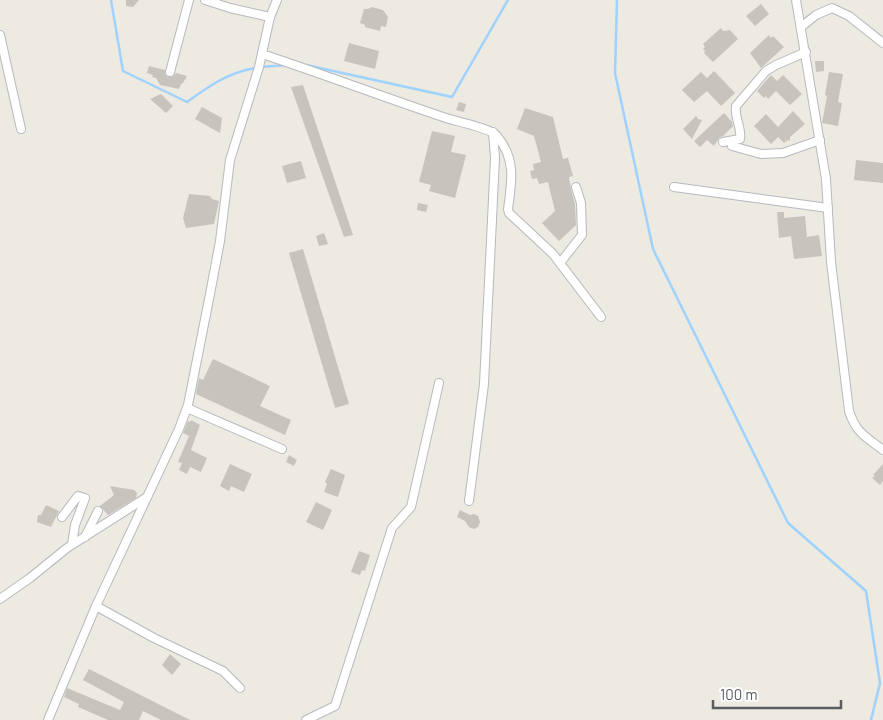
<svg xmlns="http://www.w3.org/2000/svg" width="883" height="720" font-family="Barlow,sans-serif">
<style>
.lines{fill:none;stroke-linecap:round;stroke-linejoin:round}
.stream{stroke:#9fd2fe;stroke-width:2.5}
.building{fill:#c7c4be}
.street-casing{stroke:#b6b9be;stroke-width:10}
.street{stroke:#fff;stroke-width:8}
</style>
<rect width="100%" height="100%" fill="#eceae1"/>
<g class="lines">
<g class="stream">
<path d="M111,0L123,71L187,102C209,86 229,72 256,68"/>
<path d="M617,0L615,73L653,249L788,523L866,591L880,683L871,720"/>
<path d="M306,65L452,97L508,0"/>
<path d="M261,67L286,65"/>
</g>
</g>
<g class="building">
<path d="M126,0H139L133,7L126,6Z"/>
<path d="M761,4L769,14L755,26L746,16Z"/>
<path d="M372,7L383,10L388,17L386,27L381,26L380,31L365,27V25L360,23L364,9H368Z"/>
<path d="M721,28L723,31L730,30L738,39L713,62L704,53L705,51L703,49L705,47L703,44Z"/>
<path d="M769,35L771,38L773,36L784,47L761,68L750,53Z"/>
<path d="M349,43L379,51L375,69L344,61Z"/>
<path d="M815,61H824V71L816,72Z"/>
<path d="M149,66L165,70V74L168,77H172L176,73L187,76L183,83L181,84L179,89L160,85L156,78L152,77L153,75L147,73Z"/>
<path d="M714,71L735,93L721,106L707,91L694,102L682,90L701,72L707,78Z"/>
<path d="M829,72L843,74L838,102L842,103L838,126L822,123L827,96L825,95Z"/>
<path d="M771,75L777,81L783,75L802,94L790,105L776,91L768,99L766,96L764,98L757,91Z"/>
<path d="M303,85L353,235L344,237L291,87Z"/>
<path d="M161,94L173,106L166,113L150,99Z"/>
<path d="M459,102L466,104L464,112L456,110Z"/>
<path d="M202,107L222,118L220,133L195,119Z"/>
<path d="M525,108L553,117L563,159L568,158L573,176L569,177L571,189L575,204L576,225L559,241L542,223L555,211L548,182L539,184L537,178L532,179L530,171L534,170L533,164L541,162L534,136L517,129Z"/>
<path d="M793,111L805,124L790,137V141L788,140L784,143L778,137L771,144L754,126L766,114L778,127Z"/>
<path d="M724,113L732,122L733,126L723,136L719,138L714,146L707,140L700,147L694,141Z"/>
<path d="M696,116L698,119L702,120L692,139L683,129Z"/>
<path d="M432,131L455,136L451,152L466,155L455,198L429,191L431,185L419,182Z"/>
<path d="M856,160L883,163V183L854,180Z"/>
<path d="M301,161L306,178L287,183L282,166Z"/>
<path d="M189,194L210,196L212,199L219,201L214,224L186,228L183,218Z"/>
<path d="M418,203L428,205L426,212L417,210Z"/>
<path d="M777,212H784V218L805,216L807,237L819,235L822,256L794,259L791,236L779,238Z"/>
<path d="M324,233L328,244L319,246L316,236Z"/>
<path d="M303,249L349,404L335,408L289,253Z"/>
<path d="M213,359L270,386L260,406L291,420L285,435L196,394L199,378L203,380Z"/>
<path d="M191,420L200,425L191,450L207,458L201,472L190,467L187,474L179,470L182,463L178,462L189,436L183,433L188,421L190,422Z"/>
<path d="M289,455L297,460L294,466L286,462Z"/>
<path d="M230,464L252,474L244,492L231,486L229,491L220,486Z"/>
<path d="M883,464V481L880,485L872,478L875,476L873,475Z"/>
<path d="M331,469L345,475L338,497L324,492L327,484L325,482Z"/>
<path d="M110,486L134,490L137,493L136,498L108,515L100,506L114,495Z"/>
<path d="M316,502L332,510L323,530L306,522Z"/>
<path d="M46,505L59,511L51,527L37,522L38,515H41Z"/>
<path d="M460,510L470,515L474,514L478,516L480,522L478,527L474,529L469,527L465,521L457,517Z"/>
<path d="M359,551L370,555L365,571L362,570L360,575L351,572Z"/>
<path d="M170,654L181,664L172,675L162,665Z"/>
<path d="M89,669L190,720H161L143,711L139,720H108L78,707L79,704L64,697L67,688L120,710L124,702L83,680Z"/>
</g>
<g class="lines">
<defs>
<g id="street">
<path d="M205,0L230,8L270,17"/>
<path d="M796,0L826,179L831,262L849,411C856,433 866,437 883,450"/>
<path d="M801,27L816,15L832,8L849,16L883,43"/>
<path d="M0,35L21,129"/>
<path d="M262,54C323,74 383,97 443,117C454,121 491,128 497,136C516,159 512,181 508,209L509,213L553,254L601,317"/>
<path d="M170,72L189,0"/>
<path d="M723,142L740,139C742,128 734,117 736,106L766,71L776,65L806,52"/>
<path d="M732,146L761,154L783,153L820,140"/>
<path d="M674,187L828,208"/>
<path d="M560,263L582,235L581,203L576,187"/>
<path d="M187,408L282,449"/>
<path d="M469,501L484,384L495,158L493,132"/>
<path d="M62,517L78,496L85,498L75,525L72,544"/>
<path d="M85,537L98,511"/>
<path d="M0,599L30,578L67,548L147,497"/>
<path d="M96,606L154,638L223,671L240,688"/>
<path d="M48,720L96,606L179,429L188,405L210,294L220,241L230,160L259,67L270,17L277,0"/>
<path d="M306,720L335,706L392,528L411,507L439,383"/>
</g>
</defs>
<use href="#street" class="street-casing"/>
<use href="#street" class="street"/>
</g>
<path d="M713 700v8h128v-8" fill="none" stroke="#595d62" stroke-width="2.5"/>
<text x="720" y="700" font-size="15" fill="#595d62" stroke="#ffffff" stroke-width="4" paint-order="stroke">100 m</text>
</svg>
